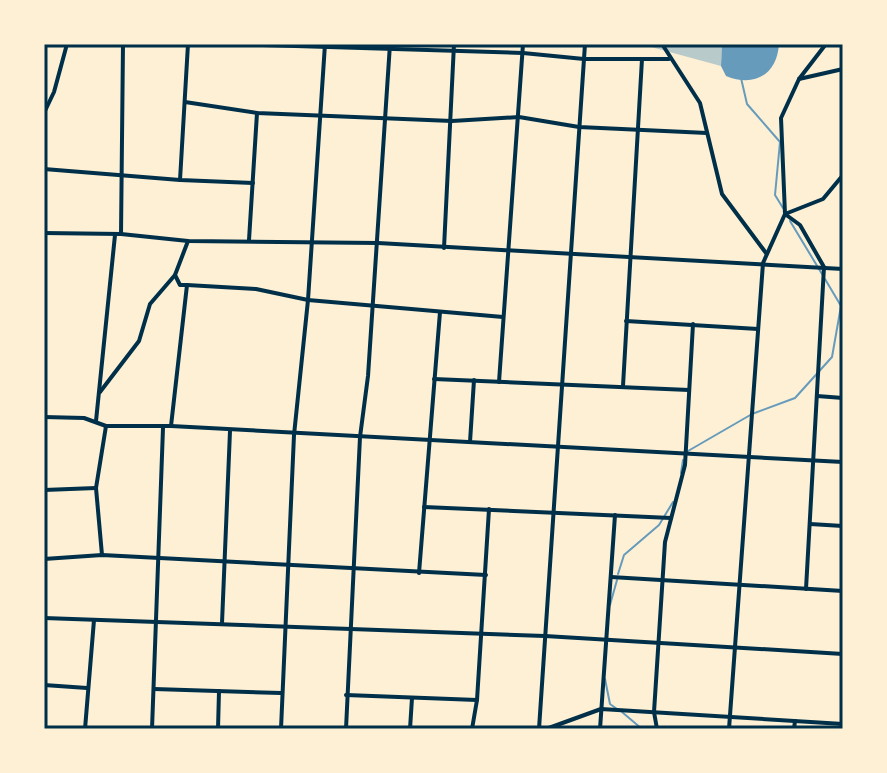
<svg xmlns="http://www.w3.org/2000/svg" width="887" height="773" font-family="Poppins,sans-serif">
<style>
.green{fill:#b9caca}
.water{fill:#669bbc}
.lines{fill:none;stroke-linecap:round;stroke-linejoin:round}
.stream{stroke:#669bbc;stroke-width:2}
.minor{stroke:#003049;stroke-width:4}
.neatline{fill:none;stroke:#003049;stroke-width:3}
</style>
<rect width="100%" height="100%" fill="#fdf0d5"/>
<path class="green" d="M651,44H722L721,66L651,47Z"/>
<path class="water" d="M722,44H779C777,74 755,88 726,76L721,66Z"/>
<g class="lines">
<g class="stream">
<path d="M741,78L747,104L780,142L775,195L783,208"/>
<path d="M790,221L822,274"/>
<path d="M688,451L752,414L795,398L832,357L841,306L825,279"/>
<path d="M681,473L683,460"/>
<path d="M618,574L624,555L659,525L673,502"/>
<path d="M610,605L617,580"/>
<path d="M605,679L610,704L617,709"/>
<path d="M622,712L642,729"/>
</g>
<g class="minor">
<path d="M188,44L180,180L253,183"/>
<path d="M232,44L523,53L584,59H669"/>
<path d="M662,44L700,103L722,194L766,253"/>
<path d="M799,79L843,69"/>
<path d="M185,102L257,113L452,121L519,117L579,127L707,133"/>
<path d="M44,113L54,92L67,44"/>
<path d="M44,169L180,180"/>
<path d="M44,233L121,234L188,241L378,243L843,269"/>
<path d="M121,234L123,44"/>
<path d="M249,240L257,113"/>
<path d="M444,248L454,44"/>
<path d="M187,285L256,289L308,300L503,317"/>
<path d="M626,321L758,329"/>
<path d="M434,379L689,390"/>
<path d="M499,382L523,44"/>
<path d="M623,386L642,59"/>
<path d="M100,392L139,341L150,304L175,275"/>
<path d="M817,396L843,398"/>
<path d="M44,417L84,418L106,426H171L843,462"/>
<path d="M96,421L115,235"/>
<path d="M171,426L187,285H180L175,275L188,241"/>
<path d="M470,442L474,380"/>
<path d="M44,490L96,488"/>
<path d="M424,507L671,518"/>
<path d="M810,524L843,526"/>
<path d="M102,555L96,488L106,426"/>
<path d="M44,559L102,555L486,575"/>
<path d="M419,573L440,312"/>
<path d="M611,577L843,591"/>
<path d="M806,589L824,267L800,225L785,214L781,118L799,79L826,44"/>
<path d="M44,618L545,636L843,654"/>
<path d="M222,623L230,431"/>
<path d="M44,685L87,688"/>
<path d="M154,689L281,693"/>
<path d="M346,695L477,700"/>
<path d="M85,729L94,620"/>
<path d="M152,729L163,428"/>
<path d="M218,729L219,691"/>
<path d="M281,729L294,435L308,300L325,44"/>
<path d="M346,729L360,437L368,376L390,44"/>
<path d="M410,729L412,698"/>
<path d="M472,729L477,700L489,509"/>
<path d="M539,729L585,44"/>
<path d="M546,729L601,709L843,724"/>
<path d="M600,729L615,515"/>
<path d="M657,729L654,712L665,542L685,465L693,324"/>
<path d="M729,729L763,263L785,214L823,199L843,175"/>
<path d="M794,729L795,721"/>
</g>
</g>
<rect width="887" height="773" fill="none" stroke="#fdf0d5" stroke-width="92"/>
<rect x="46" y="46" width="795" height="681" class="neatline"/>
</svg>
